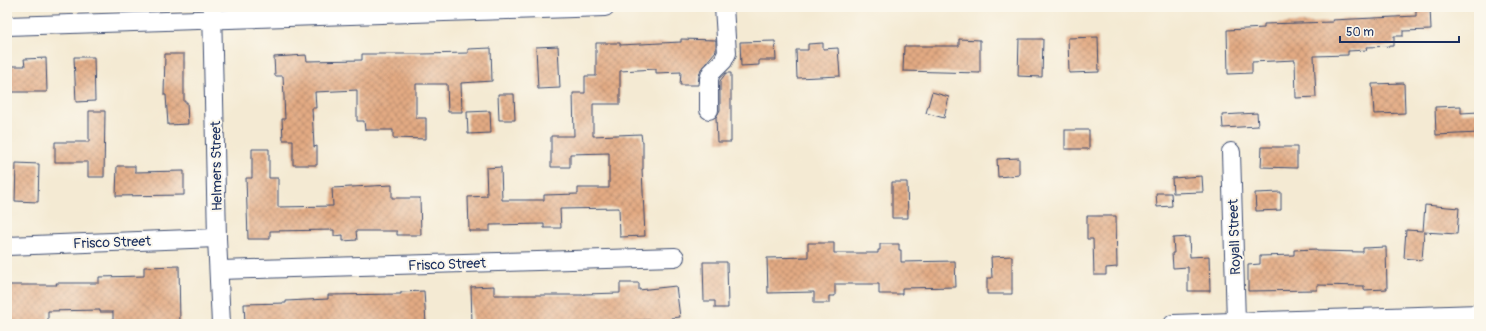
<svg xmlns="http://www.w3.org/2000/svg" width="1486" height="331" font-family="Pangolin,sans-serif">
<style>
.building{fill:url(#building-cross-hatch)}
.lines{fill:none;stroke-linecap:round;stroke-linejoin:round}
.minor-casing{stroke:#3c4b70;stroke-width:20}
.minor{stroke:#fff;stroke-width:18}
.labels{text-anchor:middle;stroke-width:4;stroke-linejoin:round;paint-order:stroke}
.street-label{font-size:14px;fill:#1b2f5e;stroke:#fbf7ec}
</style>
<defs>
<pattern id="building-cross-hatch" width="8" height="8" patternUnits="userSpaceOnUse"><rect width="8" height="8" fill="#e3aa83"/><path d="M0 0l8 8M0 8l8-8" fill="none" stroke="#b78b6e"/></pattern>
</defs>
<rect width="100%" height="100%" fill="#fbf7ec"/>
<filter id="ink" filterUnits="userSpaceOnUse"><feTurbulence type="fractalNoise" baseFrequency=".025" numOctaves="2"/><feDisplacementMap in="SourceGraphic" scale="8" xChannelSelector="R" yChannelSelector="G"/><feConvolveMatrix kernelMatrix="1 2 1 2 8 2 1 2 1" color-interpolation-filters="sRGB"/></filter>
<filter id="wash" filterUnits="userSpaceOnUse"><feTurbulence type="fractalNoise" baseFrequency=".012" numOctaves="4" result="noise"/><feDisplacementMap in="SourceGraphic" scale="16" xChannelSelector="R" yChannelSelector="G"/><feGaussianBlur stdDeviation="0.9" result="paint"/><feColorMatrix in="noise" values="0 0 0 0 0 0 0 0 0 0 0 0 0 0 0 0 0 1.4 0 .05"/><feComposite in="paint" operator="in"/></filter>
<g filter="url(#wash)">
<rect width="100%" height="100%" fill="#f4ead3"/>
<g id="blocks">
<g class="building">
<path d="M1416,7H1430L1431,30L1403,31V36H1394V46L1366,47L1367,50L1348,51V55L1314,56L1316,97L1296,98L1295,60L1252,62V73L1228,74L1227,30L1264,28V24L1333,22L1332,20L1416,16Z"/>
<path d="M1098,37L1099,72L1069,73L1068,38Z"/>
<path d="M681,39L716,40V51L701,69L699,76L698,85H680L681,72L656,73V69L620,71V104H593V136L641,134L642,141H643V169H642L645,236L620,237L619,208L560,209L561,228H544V224L490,225V231H469L468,197L487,196L486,168L501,167L502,200H544V195L578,194V188H609V153L570,154V167H551V136H574L573,93H585V76H596V43H620V45L681,42Z"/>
<path d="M959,39L980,40V73L903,71L904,46H959Z"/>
<path d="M1019,39H1043L1042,77L1018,76Z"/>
<path d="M775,41L776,60H759V65L741,66L740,42Z"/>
<path d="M823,43V49L838,48L840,76L797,78L796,50H808V44Z"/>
<path d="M558,46L560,88L538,89L536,47Z"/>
<path d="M491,48L492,81L461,83L462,112H448L447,84H416V118H426V139L393,138V130H365L364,121H357V90L315,92L316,108H312L314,147L317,146V165H293V140H283L282,119H285L283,76H275L274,57L306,55L307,61L362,60V54H422L468,53V49Z"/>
<path d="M165,54H184V102H187L188,124L168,125L166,95H164Z"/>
<path d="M74,57H94L95,101L76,102Z"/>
<path d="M46,58L47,92H7V66H25L24,59Z"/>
<path d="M726,73H731V142H717L716,117L720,110V81Z"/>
<path d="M1404,83L1405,113L1374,114L1372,84Z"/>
<path d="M932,92L949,97L944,118L926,113Z"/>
<path d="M498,94H514L515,120H499Z"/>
<path d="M1461,106V113L1479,112V133L1436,135L1435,107Z"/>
<path d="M89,111H105L104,177H88V162H55V142H89Z"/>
<path d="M490,111L491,133L468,134L467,112Z"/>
<path d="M1257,113L1258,126L1223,128L1222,115Z"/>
<rect x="1065" y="130" width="24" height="19"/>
<path d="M1262,147H1297V168L1261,167Z"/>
<path d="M252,149H269V178H278V207L333,206L332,188L392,185V198H420L421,235H397V231H356L357,240L343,241V235L334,236V230L270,231V239H248L246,178H252Z"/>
<path d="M1019,158V175L998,177L997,159Z"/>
<path d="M16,163L39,164L38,202L15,201Z"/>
<path d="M117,166H135V172L184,171V195L116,196Z"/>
<path d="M1202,176L1203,192L1173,193L1172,178Z"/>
<path d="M892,182H907L908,218H892Z"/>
<path d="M1281,192V210L1256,211L1255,193Z"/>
<path d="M1156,193H1171L1172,206L1157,207Z"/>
<path d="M1425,205L1459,208L1457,234L1424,232L1422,260L1404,258L1406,230L1423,231Z"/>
<path d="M1087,216H1116L1117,267L1106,268V275H1094L1093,239H1087Z"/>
<path d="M1189,237L1190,257L1209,256L1210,291H1188V267L1173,268L1172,253H1174L1173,238Z"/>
<path d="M808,243H834V253H878V250H880V244H899V250H901V262L955,261L956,287L902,288V294H879V284H835V296H829V303H814V292L768,293L767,258L808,257Z"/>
<path d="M1386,247L1387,289L1364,290V286L1317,285V290L1248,291V265L1260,264V256L1294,255V250L1316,249L1317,251L1363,252V248Z"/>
<path d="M1012,256V294H987V278H992L991,257Z"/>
<path d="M703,262H727L728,308H715V301H704Z"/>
<path d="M179,266L180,324H142V321L113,323V312H100V310L48,311V324H35V322L7,323V285H57L56,283H99V277L144,276V267Z"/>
<path d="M620,283H639V290L676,286L680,317L671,318L672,324H657L656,320L604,321V323L576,324H472L471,287L494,286V295H584V294L620,293Z"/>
<path d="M424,291L426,324H245L244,304L286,303V301L328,299V295L401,294V292Z"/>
</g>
</g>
</g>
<g filter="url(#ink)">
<use href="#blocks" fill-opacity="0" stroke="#3c4b70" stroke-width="1"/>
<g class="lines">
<defs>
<g id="minor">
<path d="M212,8L217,238L221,324"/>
<path d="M7,26L605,7"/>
<path d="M709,110V79L711,73L723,61L727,53L724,7"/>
<path d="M1231,152L1236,322"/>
<path d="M7,246L217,238"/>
<path d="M219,270L675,257"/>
<path d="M1173,324L1479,314"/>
</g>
</defs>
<use href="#minor" class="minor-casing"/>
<use href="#minor" class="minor"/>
</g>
</g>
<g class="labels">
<g class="street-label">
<text transform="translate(216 166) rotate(-91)" y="5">Helmers Street</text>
<text transform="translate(1234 237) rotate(-92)" y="5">Royall Street</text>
<text transform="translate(112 242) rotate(-2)" y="5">Frisco Street</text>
<text transform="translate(447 264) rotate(-2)" y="5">Frisco Street</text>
</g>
</g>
<rect width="1486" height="331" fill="none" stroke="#fbf7ec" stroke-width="24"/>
<path d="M1340 36v6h119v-6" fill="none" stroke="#1b2f5e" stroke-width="2"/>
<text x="1346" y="36" font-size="12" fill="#1b2f5e" stroke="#fbf7ec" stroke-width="3" paint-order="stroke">50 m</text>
</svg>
